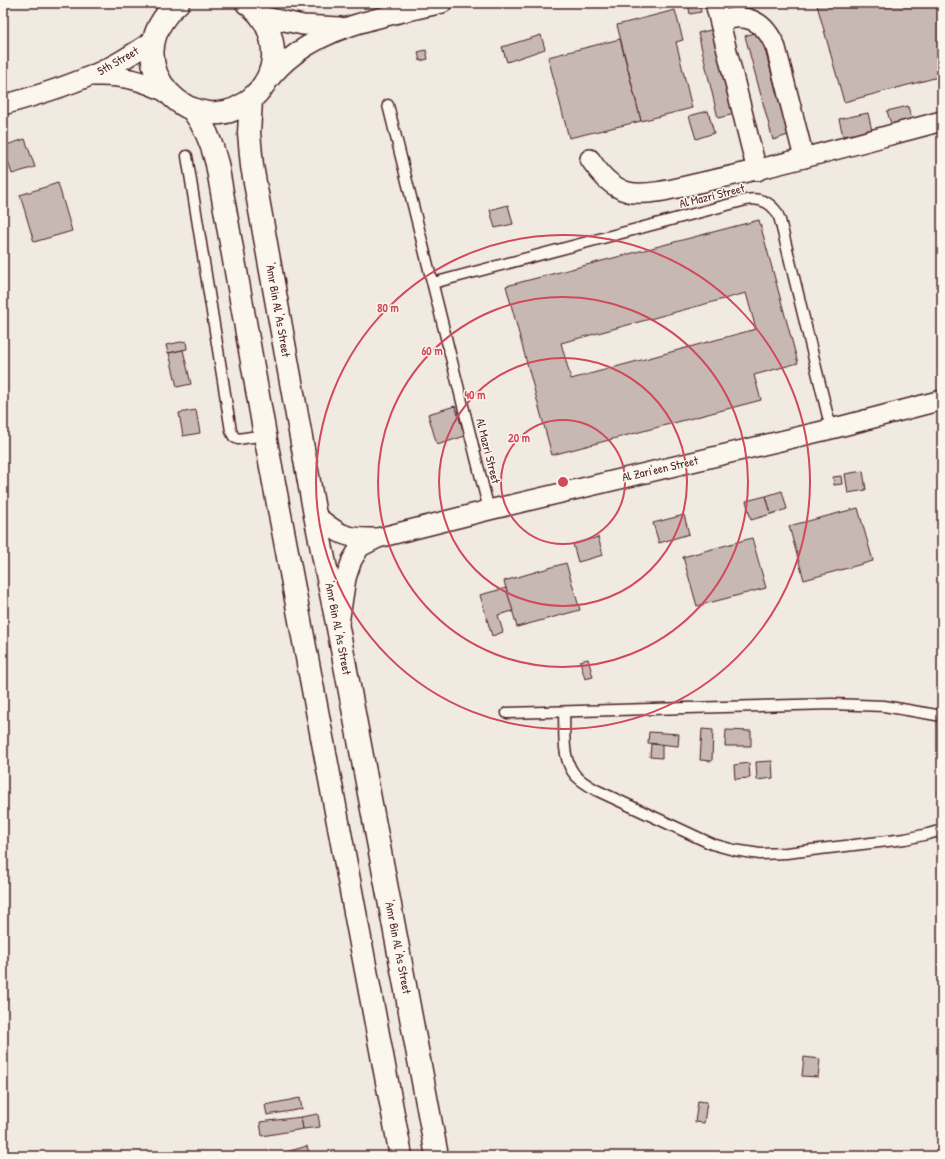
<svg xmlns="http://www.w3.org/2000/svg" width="945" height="1159" font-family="'Patrick Hand',sans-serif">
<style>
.building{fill:#c8b8b3;stroke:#4a1f2b;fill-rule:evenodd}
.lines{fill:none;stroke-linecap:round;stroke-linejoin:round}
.lane-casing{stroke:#4a1f2b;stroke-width:13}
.street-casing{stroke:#4a1f2b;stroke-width:22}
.secondary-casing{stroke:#4a1f2b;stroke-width:25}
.lane{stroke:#fbf7ec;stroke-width:10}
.street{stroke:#fbf7ec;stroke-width:19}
.secondary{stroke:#fbf7ec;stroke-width:22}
.ring{fill:none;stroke:#d1495b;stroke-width:2}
.labels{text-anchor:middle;stroke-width:3;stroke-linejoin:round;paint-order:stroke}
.street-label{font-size:12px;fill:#4a1f2b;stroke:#fbf7ec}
.centre{fill:#d1495b;stroke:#fbf7ec;stroke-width:2}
.ring-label{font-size:12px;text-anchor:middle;font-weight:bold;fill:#d1495b;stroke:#fbf7ec;stroke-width:3;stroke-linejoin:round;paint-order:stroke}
</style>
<rect width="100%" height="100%" fill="#f0eae0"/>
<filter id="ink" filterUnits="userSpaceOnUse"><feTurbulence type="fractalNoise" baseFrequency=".025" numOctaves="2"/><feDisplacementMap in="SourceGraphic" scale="8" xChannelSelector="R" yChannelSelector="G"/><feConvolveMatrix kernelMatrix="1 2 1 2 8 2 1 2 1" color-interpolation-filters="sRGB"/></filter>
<g filter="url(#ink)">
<g class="building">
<path d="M688,3H699L701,12L690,14Z"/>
<path d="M822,3H942V76L844,102L817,5Z"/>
<path d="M675,10L683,40L676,42L692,108L641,121L617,25Z"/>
<path d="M715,29L735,114L718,118L698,33Z"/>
<path d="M760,31L788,135L773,140L745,36Z"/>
<path d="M541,35L545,49L507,62L502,47Z"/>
<path d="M620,39L641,121L569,138L548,57Z"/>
<path d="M426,50L428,59L420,61L418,52Z"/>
<path d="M908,106L911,119L891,124L887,111Z"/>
<path d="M708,111L714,133L696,139L689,116Z"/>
<path d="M868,113L872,131L843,136L839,119Z"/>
<path d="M25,139L35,167L12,174L3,146Z"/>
<path d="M58,183L72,231L34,242L20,195Z"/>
<path d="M508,205L513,224L495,228L490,210Z"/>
<path d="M759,220L798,363L754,375L761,400L552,455L506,286ZM746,293L756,329L571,379L561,343Z"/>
<path d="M186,341L187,349L168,353L166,345Z"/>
<path d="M183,350L191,384L177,387L169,353Z"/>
<path d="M455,406L465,436L437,445L428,414Z"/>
<path d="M196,410L200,433L183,436L179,413Z"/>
<path d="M863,471L866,490L848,493L845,474Z"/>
<path d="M841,476L842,484L834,485L833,477Z"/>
<path d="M782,491L787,509L771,514L766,496Z"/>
<path d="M766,496L771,514L751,520L746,501Z"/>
<path d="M858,508L873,561L804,580L789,526Z"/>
<path d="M684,515L689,534L659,543L653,523Z"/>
<path d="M598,537L603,555L578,562L573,544Z"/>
<path d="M752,538L766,588L697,606L683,557Z"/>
<path d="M566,563L580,610L517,627L504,581Z"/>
<path d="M506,588L513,611L498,615L503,632L492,636L480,595Z"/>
<path d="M588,659L593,677L585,679L580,661Z"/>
<path d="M702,729L713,730L712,761L700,760Z"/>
<path d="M726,730L751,731V746H725Z"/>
<path d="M649,732L679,734L678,746L648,743Z"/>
<path d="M651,744L662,745V758L650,757Z"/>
<path d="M772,761L773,778L757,780L756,762Z"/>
<path d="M749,763L750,778L735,779L734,765Z"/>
<path d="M804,1057L820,1059L818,1077L802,1076Z"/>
<path d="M300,1098L302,1109L267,1115L265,1105Z"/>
<path d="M698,1101L707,1102L704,1123L695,1122Z"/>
<path d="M318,1114L320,1127L303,1129L301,1117Z"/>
<path d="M301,1117L303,1129L262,1136L260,1122Z"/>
<path d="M307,1146L310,1156H273Z"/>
</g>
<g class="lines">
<defs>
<g id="lane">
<path d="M388,105L489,510"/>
<path d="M187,156L231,431L234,437L238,439L265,435"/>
<path d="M433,283L746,200C762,197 775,204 780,220L831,429"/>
<path d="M564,712C565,731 561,760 576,776C582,782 589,786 596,790L712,844L734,850L760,854L786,853L905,839L928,834L942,830"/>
<path d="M507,713L832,704L884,706L942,716"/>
</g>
<g id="street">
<path d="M715,3L757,171"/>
<path d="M261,16L303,25L340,27"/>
<path d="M720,21C747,12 765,21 776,48L804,158"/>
<path d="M94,76C122,75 142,80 168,93"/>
<path d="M266,83C274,73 283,63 294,55C335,23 393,15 442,3"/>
<path d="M3,105C32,97 62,88 90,76C113,67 134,53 154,40"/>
<path d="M590,159C600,174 611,187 628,192C648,197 684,186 703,182C784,165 863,142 942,121"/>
<path d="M315,515C339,534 344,539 376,538"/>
<path d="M339,623L346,578L352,560L360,547L378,538L489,510L831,429L942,400"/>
</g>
<g id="secondary">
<path d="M178,3C108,65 198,149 253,97C264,87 272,73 273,58C274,36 265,15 247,3"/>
<path d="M251,100L249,133L252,166L315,515L338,628L437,1156"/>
<path d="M192,109C205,126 212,143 217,164L265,435L401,1156"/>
</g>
</defs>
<use href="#lane" class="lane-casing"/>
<use href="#street" class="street-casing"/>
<use href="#secondary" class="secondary-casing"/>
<use href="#lane" class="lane"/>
<use href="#street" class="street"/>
<use href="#secondary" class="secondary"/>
</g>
</g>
<g class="ring">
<circle cx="563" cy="482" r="62"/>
<circle cx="563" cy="482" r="124"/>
<circle cx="563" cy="482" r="185"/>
<circle cx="563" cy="482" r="247"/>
</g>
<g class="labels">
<g class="street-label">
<text transform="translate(118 61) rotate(-30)" y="4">5th Street</text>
<text transform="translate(712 196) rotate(-14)" y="4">Al Mazri Street</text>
<text transform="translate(278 310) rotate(80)" y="4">'Amr Bin Al 'As Street</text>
<text transform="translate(488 451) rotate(76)" y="4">Al Mazri Street</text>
<text transform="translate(660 469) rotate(-13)" y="4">Al Zari'een Street</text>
<text transform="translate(338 628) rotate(79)" y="4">'Amr Bin Al 'As Street</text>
<text transform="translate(398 947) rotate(79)" y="4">'Amr Bin Al 'As Street</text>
</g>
</g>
<circle cx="563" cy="482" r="6" class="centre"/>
<g class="ring-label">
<text x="388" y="312">80 m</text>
<text x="432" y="355">60 m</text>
<text x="475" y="399">40 m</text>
<text x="519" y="442">20 m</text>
</g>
<rect width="945" height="1159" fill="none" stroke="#fbf7ec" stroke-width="16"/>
<rect x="8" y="8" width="929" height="1143" fill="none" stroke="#4a1f2b" stroke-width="1.5" filter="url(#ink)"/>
</svg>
